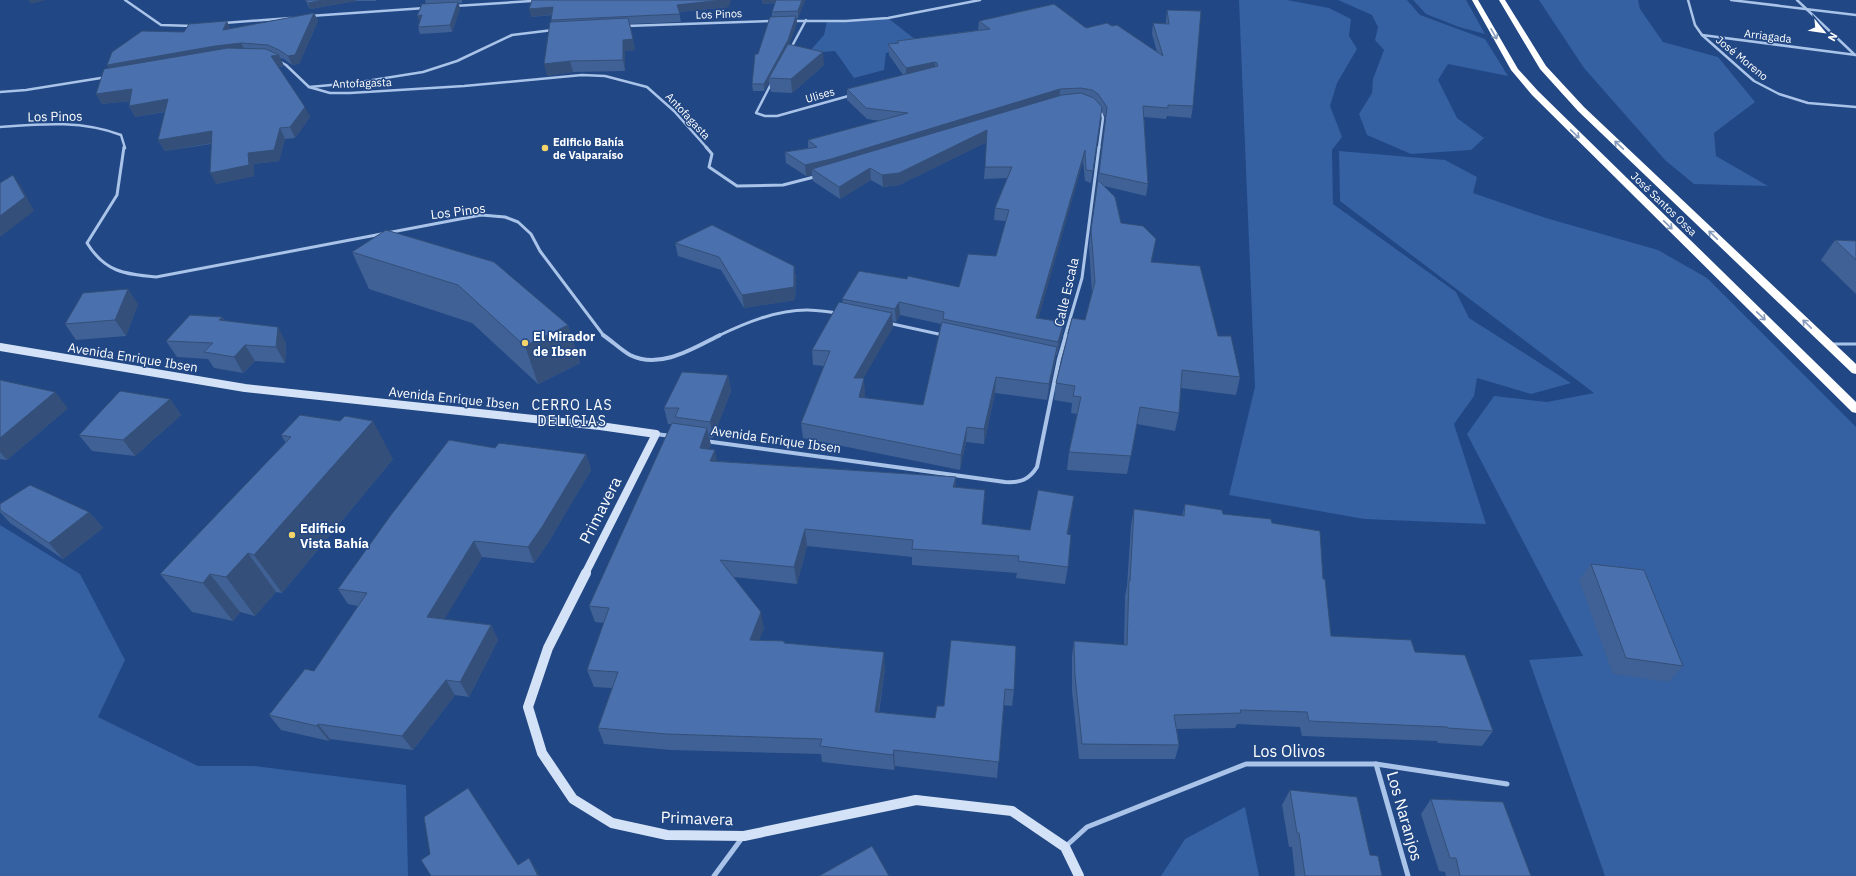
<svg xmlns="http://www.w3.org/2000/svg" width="1856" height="876" font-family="'IBM Plex Sans',sans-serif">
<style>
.green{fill:#3560a1}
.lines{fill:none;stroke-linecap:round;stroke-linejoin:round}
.lane{stroke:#a9c3e9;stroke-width:3}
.street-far3{stroke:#a9c3e9;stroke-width:2.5}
.street-far2{stroke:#a9c3e9;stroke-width:3}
.street-far1{stroke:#a9c3e9;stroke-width:4}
.street{stroke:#a9c3e9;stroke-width:5}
.secondary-far1{stroke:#d4e2f7;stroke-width:8}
.secondary{stroke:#d4e2f7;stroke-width:10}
.highway{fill:#fff;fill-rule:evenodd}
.wall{fill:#406195;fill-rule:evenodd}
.shaded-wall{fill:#344f79}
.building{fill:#4a71ad;stroke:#344f79}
.oneway{stroke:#859abb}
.poi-dot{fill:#f6d46a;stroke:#214784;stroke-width:1.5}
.labels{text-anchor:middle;stroke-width:3;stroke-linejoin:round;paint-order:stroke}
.far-street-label{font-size:11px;fill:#fff;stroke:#214784}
.far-poi-label{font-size:11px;font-weight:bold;fill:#fff;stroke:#214784;text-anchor:start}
.street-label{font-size:13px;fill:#fff;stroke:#214784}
.poi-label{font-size:13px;font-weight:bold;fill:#fff;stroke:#214784;text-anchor:start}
.neighbourhood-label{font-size:14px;letter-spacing:1px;fill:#fff;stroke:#214784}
.near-street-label{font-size:16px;fill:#fff;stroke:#214784}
</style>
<rect width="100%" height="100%" fill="#214784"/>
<g class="green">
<path d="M1239,0H1287L1329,8L1351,19L1349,36L1357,49L1337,83L1330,106L1342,137L1332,150L1333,204L1456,292L1469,318L1571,383L1531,394L1477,378L1474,396L1454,424L1486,524L1364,519L1229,495L1255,387Z"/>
<path d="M1338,0H1407L1420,15L1485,39L1508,76L1448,64L1438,80L1457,118L1484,138L1471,150L1411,154L1367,135L1359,114L1372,93L1373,79L1384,50L1375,40L1378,27L1372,15Z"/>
<path d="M1413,0H1466L1485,34L1459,27L1426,14Z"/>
<path d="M1539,0H1638L1640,9L1663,42L1718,57L1755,102L1714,133L1716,156L1768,186L1694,184L1665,160L1584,68Z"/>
<path d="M888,18L921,44L886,53L884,70L854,78L835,51L808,53L824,35L827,21Z"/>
<path d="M1339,151L1445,160L1477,177L1473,193L1546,218L1658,250L1707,278L1856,427V876H1605L1529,660L1583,656L1467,434L1494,396L1547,402L1594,393L1340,201Z"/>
<path d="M0,525L80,574L125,660L98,717L198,766H254L406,785L408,876H0Z"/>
<path d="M1245,807L1259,876H1161L1185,839Z"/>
</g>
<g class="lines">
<path class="lane" d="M1832,344H1856"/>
<g class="street-far3">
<path d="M125,0L161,25L193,26"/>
<path d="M1688,0L1695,25L1702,35L1754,81L1779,94L1808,103L1856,107"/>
<path d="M1731,0L1856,15"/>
<path d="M1797,0L1855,55"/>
<path d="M455,6L547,0"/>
<path d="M310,16L425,8"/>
<path d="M792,21H846L888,18L980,0"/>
<path d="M224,23L291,18"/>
<path d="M626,26L773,21"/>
<path d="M1702,35L1856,55"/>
<path d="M791,48L806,20"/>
<path d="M279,61L286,65L309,87L354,83L423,72L457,61L512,35L553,30"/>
<path d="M772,82L756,113L765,116H777L852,95"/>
<path d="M309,87L330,93H350L464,86L582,75L605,76L647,87L674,111L707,148"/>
<path d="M0,92L26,90L107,77"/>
<path d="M0,127C41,124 81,120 121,135L125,148"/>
<path d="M1099,148L1103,118L1100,108"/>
</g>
<g class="street-far2">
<path d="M124,147L117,195L87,243C105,272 124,274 156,277L481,215L505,217L518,222L531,234L540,251L604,336"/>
<path d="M706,147L712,154L709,167L737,186L783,185L818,176"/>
<path d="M888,323L943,335"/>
<path d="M718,336C745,323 776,310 807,310C817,310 828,312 838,313"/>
<path d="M1065,336L1082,278L1099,147"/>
</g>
<g class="street-far1">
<path d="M603,335C612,341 621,350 630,355C660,370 694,348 720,335"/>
<path d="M656,434L671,436"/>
<path d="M705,441L1005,482C1020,483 1029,480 1037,467L1059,359L1066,335"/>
</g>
<g class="street">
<path d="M1376,764L1408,876"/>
<path d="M1065,847L1087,827L1246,764H1376L1507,784"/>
<path d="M714,876L742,838"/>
</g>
<path class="secondary-far1" d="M0,347L245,388L600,426L656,434L585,574"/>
<path class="secondary" d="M586,573L548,648L528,707L542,753L573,799L612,823L667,835L744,836L916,800L1012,811L1065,847L1079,876"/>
<g class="highway">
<path d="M1472,0H1478L1518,69L1538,91L1856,402V413L1852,412L1532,95L1511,70Z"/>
<path d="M1499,0H1505L1546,66L1584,107L1856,364V374L1852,373L1578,111L1540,69Z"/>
</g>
</g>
<g class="wall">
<path d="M305,0H376V1H356L310,9Z"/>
<path d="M425,0H462V3H458L460,8L452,32L420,34L418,27L426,4Z"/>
<path d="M532,0L729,7L679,12L681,22L630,24L635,50L625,51V71L573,72L547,76L552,22L551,20L552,15L531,17Z"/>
<path d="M762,0H805L798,18H796L797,23L789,44L824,65L792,93L771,92L769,82L764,91H753L752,84L758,54L772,17V12L775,3L763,4Z"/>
<path d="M1167,10L1193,106L1191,118L1167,116L1166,119L1144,117L1148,184L1146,196L1104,186L1121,223L1156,239L1151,262L1218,336L1240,377L1236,395L1181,388L1179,413L1175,431L1137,424L1127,474L1067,470L1069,452L1077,414L1071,413L1072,403L1054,400L1056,383L1085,320L1092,293L1089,246L1106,118L1101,111L1091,183L1085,181L1083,161L1038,318L1064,322L1062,334L1057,355H1056L1055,362L1047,400L995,393L984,444L966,442L960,470L803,438L801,423L824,366L813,365L812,350L843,303L842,299L959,287L996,256L1006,221L994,220L995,208L1007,178L984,179L987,142L899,185L883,187L871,180L840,199L813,181L812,175L806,176L786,163L785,152L808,148V140L881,121L867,119L847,100V89L903,75L889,55L888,44L897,43V41L978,30L979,21L1086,28L1112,26L1157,52L1152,34L1153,23L1166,24V20ZM900,315L941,324L923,405L864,398L865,394L863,378L893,327L892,321L896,322Z"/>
<path d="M314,13L318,21L299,64L292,65L284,59L280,58L284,66L278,67L310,117L295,138L285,139L279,161L254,164V176L216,184L211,144L165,151L158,140L165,112L135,117L129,106L130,101L102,104L96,94L109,69L107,65L184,32L231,29Z"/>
<path d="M386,230L568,325L580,363L538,384L472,323L369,289L352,252Z"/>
<path d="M1835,240L1856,241V294L1821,260Z"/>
<path d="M675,243L794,266L796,279L795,300L744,308L721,270L678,256Z"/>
<path d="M138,304L126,336L76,340L65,324Z"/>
<path d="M222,317L225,321L286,343L285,363L255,361L243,373L214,368L208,359L177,357L166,341Z"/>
<path d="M728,375L731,391L713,438H709L711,445L709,449L717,461L956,477L955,488L983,524L1030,530L1074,496L1068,534V567L1065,584L1016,578L1017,573L912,565V557L807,546L797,584L734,577L764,628L759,640L784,641L785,643L885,669L879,712L935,718L944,706L951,640L1014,690L1012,706L1003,705L997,778L895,766L894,770L822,762L821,754L671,750L604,744L598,728L612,688L594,687L587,670L604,623L595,622L589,606L672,424H668L664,408Z"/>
<path d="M0,380L68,408L7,460L0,459Z"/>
<path d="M170,399L181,415L135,456L92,451L79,435Z"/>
<path d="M281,435L393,459L282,593L276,592L255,616L240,612L233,621L192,612L160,574L286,443Z"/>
<path d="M495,448L586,454L591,470L548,543L534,563L482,557L444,619L491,625L498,640L469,697L455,695L413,750L330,739L329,741L281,730L269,715L314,671L358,606L348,604L338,589Z"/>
<path d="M0,504L89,512L103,528L63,559L10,523L0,512Z"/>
<path d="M1185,504L1223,514L1272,523L1323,579L1331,636L1415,652L1493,731L1482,746L1438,743L1437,741L1302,736L1300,727L1237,724L1235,728L1177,729L1179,745L1175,759H1079L1072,691V656L1074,641L1124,645L1125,596L1127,586L1131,525L1134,509L1182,516Z"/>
<path d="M1591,564L1683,666L1669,682L1613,674L1579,580Z"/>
<path d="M1290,790L1370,855L1382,876H1295L1292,847H1289L1282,805Z"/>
<path d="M1431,799L1531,876H1446L1445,872L1439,871L1421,814Z"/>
</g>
<g class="shaded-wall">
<path d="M28,0H46L31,4Z"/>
<path d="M324,0H355L356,1L310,9L308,3Z"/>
<path d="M723,0H731L729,7L678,12L677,5Z"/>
<path d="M762,0H778V2L763,4Z"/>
<path d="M802,0H805L798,18V11Z"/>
<path d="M458,2L460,8L452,32L450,25Z"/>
<path d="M553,7L555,14L531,17L529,9Z"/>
<path d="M314,13L318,21L299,64L292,65L288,56Z"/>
<path d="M422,15L420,22L417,16Z"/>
<path d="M796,16L797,23L788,47L769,78V82L764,91V84Z"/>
<path d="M227,21L231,30H223Z"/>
<path d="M633,39L635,50L625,51V71L623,60V40Z"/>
<path d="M241,43L246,52L112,74L107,65L215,46Z"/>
<path d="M823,52L824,65L792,93L791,79Z"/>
<path d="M279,55L284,66L276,67L271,56Z"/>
<path d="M570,61L573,72L547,76L544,64Z"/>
<path d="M935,62V72L906,78V68Z"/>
<path d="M132,89L138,100L102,104L96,94Z"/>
<path d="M1060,89L1059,100L812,169V175L806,176L805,165Z"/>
<path d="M168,99L174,110L135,117L129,106Z"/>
<path d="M305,107L310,117L295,138L290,127Z"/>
<path d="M280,128L285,139L279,161L254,164V176L216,184L210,173L248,153Z"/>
<path d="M987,130V142L899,185L883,187L882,175Z"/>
<path d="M212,131L218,142L165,151L158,140Z"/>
<path d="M1085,150L1083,161L1035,331L1036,318Z"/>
<path d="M870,168L871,180L840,199L839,187Z"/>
<path d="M13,175L22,188L34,211L0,237V216Z"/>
<path d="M1156,239L1153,256L1148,279L1151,262Z"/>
<path d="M794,266L796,279L795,300L744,308L742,295Z"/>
<path d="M128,289L138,304L126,336L115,320Z"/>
<path d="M899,302L900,315L896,322L895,309Z"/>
<path d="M892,313L893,327L855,393L854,378Z"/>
<path d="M222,317L232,333L219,320Z"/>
<path d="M1064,322L1062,334L1057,355L1058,342Z"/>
<path d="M568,325L580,363L538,384L525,346Z"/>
<path d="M278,327L286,343L285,363L276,347Z"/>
<path d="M245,345L255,361L243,373L234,357Z"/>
<path d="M1057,347L1055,362L1047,400L1049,384Z"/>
<path d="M728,375L731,391L713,438L710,422Z"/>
<path d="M996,377L995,393L984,444V429Z"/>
<path d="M864,378L865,394L860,412L859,397Z"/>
<path d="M55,392L68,408L7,460L0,452V438Z"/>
<path d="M170,399L181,415L135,456L123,440Z"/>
<path d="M373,421L393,459L282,593L254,555Z"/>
<path d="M967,427L966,442L960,470L961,455Z"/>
<path d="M707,428L711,445L703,465L700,448Z"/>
<path d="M715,450L718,466L710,461Z"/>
<path d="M586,454L591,470L548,543L534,563L528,547Z"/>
<path d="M956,477L955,494L953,487Z"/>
<path d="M1074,496L1072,513L1065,551L1067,534Z"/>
<path d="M89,512L103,528L63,559L49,543Z"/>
<path d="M805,529L807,546L797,584L794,567Z"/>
<path d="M474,541L482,557L436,633L427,617Z"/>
<path d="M248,553L276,592L255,616L226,577Z"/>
<path d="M210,574L240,612L233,621L203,583Z"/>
<path d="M761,612L764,628L753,656L750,640Z"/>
<path d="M491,625L498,640L469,697L460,682Z"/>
<path d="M884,652L885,669L876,728L875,712Z"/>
<path d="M446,680L455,695L413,750L402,736Z"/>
<path d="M318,724L330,739L329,741L317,726Z"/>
<path d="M894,750L895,766L894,770L893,755Z"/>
<path d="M529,858L537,871L540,876H538Z"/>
</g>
<g class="building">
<path d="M306,0H324L308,3Z"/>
<path d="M532,0H723L677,5L680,14L551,20L553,7L529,9Z"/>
<path d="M776,0H802L798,11L772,12Z"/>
<path d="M458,2L450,25L418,27L422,15L417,16L422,4Z"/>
<path d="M1054,4L1086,28L1107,23L1112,26L1117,25L1163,56L1153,23L1169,24L1167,10L1201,11L1193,106L1168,105V108L1143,106L1148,184L1099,173L1107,107L1098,94L1092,90L1081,88L1060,89L831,159L805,165L785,152L817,147L808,140L908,113L866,108L847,89L938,66L937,63L935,62L906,68L888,44L899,43L897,41L990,29L979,21Z"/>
<path d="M314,13L295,55L288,56L279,50L268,45L241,43L215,46L107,65L112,52L142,31L184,32L189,24L227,21L223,30Z"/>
<path d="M796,16L788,40L764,84H752L755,54H758L770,17Z"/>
<path d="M628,18L633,39L623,40V60L570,61L544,64L550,22Z"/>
<path d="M788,44L823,52L791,79L769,78Z"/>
<path d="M228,48L266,49L279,55L271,56L305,107L290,127L280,128L274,150L248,153L249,165L210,173L212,131L158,140L168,99L129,106L132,89L96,94L104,69Z"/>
<path d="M1081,93L1094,98L1102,107L1093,171L1086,170L1085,150L1036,318L1064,322L1058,342L943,319L944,312L899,302L895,309L842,299L859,271L907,279L908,276L959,287L968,254L996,256L1009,210L995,208L1012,167H985L987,130L899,173L882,175L870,168L839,187L812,169L1062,95Z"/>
<path d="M13,175L25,197L0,216V183Z"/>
<path d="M1098,180L1115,197L1121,223L1143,226L1156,239L1151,262L1200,266L1218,336H1231L1240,377L1182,370L1179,413L1140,407L1131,456L1069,452L1081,397L1073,396L1075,386L1056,383L1072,318L1085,320L1095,282L1091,230Z"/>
<path d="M712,225L794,266V287L742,295L719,257L675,243Z"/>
<path d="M386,230L494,262L568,325L525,346L458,285L352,252Z"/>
<path d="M1835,240L1856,241V260Z"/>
<path d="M128,289L115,320L65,324L83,293Z"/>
<path d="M839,302L892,313L854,378H864L859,397L923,405L942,322L1057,347L1049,384L996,377L984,429L967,427L961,455L801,423L830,351L812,350Z"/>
<path d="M190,315L222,317L219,320L278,327L276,347L245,345L234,357L204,352L213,343L166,341Z"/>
<path d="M682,372L728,375L710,422L675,417L679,408H664Z"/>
<path d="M0,380L55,392L0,438Z"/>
<path d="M120,391L170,399L123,440L79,435Z"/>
<path d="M300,415L340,421L345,416L373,421L254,555L248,553L226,577L210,574L203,583L160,574L291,437L281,435Z"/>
<path d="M672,423L707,428L700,448L715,450L710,461L956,477L953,487L985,490L982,524L1030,530L1038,490L1074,496L1067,534L1071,535L1068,567L1018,561L1019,556L912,549L913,540L805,529L794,567L720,560L761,612L750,640L784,641V643L884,652L875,712L935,718L937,706H944L951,640L1016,646L1014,690L1005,689L999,762L894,750L893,755L820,746L822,739L666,734L598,728L618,672L587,670L609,608L589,606Z"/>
<path d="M449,440L495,448L499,443L586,454L542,527L528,547L474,541L427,617L491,625L460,682L446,680L402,736L318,724L317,726L269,715L305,669L314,671L367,593L338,589L391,515Z"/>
<path d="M30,485L89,512L49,543L0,510V504Z"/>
<path d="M1185,504L1222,510L1223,514L1271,519L1272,523L1320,531L1323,579H1325L1331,636L1411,640L1415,652L1465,655L1493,731L1448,728L1447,727L1309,721L1307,712L1240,710L1241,713L1174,715L1179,745L1082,744L1075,676L1074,641L1127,645L1129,581H1130L1134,509L1184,516Z"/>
<path d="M1591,564L1644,570L1683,666L1626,658Z"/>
<path d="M468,788L518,865L529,858L538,876H431L421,860L430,854L424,817Z"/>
<path d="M1290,790L1357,797L1370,855L1378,856L1382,876H1305L1299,833H1297Z"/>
<path d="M1431,799L1503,802L1531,876H1460L1456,858H1450Z"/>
<path d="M872,846L889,876H819Z"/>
</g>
<defs><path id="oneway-shaft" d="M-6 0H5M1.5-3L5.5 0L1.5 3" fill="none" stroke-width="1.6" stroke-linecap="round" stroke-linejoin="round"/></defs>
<g class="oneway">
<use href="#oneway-shaft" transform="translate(1494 34) rotate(60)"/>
<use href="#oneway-shaft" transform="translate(1575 134) rotate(44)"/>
<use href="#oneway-shaft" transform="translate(1619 145) rotate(-137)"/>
<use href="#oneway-shaft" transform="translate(1668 225) rotate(44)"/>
<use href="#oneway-shaft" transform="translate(1713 235) rotate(-136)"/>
<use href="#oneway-shaft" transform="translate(1761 316) rotate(44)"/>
<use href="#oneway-shaft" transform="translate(1807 324) rotate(-136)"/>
</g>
<g class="poi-dot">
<circle cx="545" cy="148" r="4"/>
<circle cx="525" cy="343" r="4"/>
<circle cx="292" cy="535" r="4"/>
</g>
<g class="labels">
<g class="far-street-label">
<text transform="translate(719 14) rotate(-2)" y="4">Los Pinos</text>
<text transform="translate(1768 36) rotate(7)" y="4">Arriagada</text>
<text transform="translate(1742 58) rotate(39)" y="4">José Moreno</text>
<text transform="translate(362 83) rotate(-2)" y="4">Antofagasta</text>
<text transform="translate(820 95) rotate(-16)" y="4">Ulises</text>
<text transform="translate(688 116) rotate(47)" y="4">Antofagasta</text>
<text transform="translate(1664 204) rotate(44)" y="4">José Santos Ossa</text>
</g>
<g class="far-poi-label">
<text x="553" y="146">Edificio Bahía<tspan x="553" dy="13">de Valparaíso</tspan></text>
</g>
<g class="street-label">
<text transform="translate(55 116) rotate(-1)" y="5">Los Pinos</text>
<text transform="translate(458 211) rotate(-7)" y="5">Los Pinos</text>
<text transform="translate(1066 292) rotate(-77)" y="5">Calle Escala</text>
<text transform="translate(133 357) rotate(9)" y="5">Avenida Enrique Ibsen</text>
<text transform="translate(454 398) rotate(6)" y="5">Avenida Enrique Ibsen</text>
<text transform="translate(776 439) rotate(8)" y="5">Avenida Enrique Ibsen</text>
</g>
<g class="poi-label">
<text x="533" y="341">El Mirador<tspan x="533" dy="15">de Ibsen</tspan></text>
<text x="300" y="533">Edificio<tspan x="300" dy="15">Vista Bahía</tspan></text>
</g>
<g class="neighbourhood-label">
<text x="572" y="410">CERRO LAS<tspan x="572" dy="16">DELICIAS</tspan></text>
</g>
<g class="near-street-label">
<text transform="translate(600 510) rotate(-63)" y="6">Primavera</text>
<text x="1289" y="757">Los Olivos</text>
<text transform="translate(1405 816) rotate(74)" y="6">Los Naranjos</text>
<text transform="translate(697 818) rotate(2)" y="6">Primavera</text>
</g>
</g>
<g transform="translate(1824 32) rotate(119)" stroke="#214784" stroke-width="3" paint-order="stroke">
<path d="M0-3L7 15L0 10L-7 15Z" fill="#ffffff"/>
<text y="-6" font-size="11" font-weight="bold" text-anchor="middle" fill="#ffffff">N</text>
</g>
</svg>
